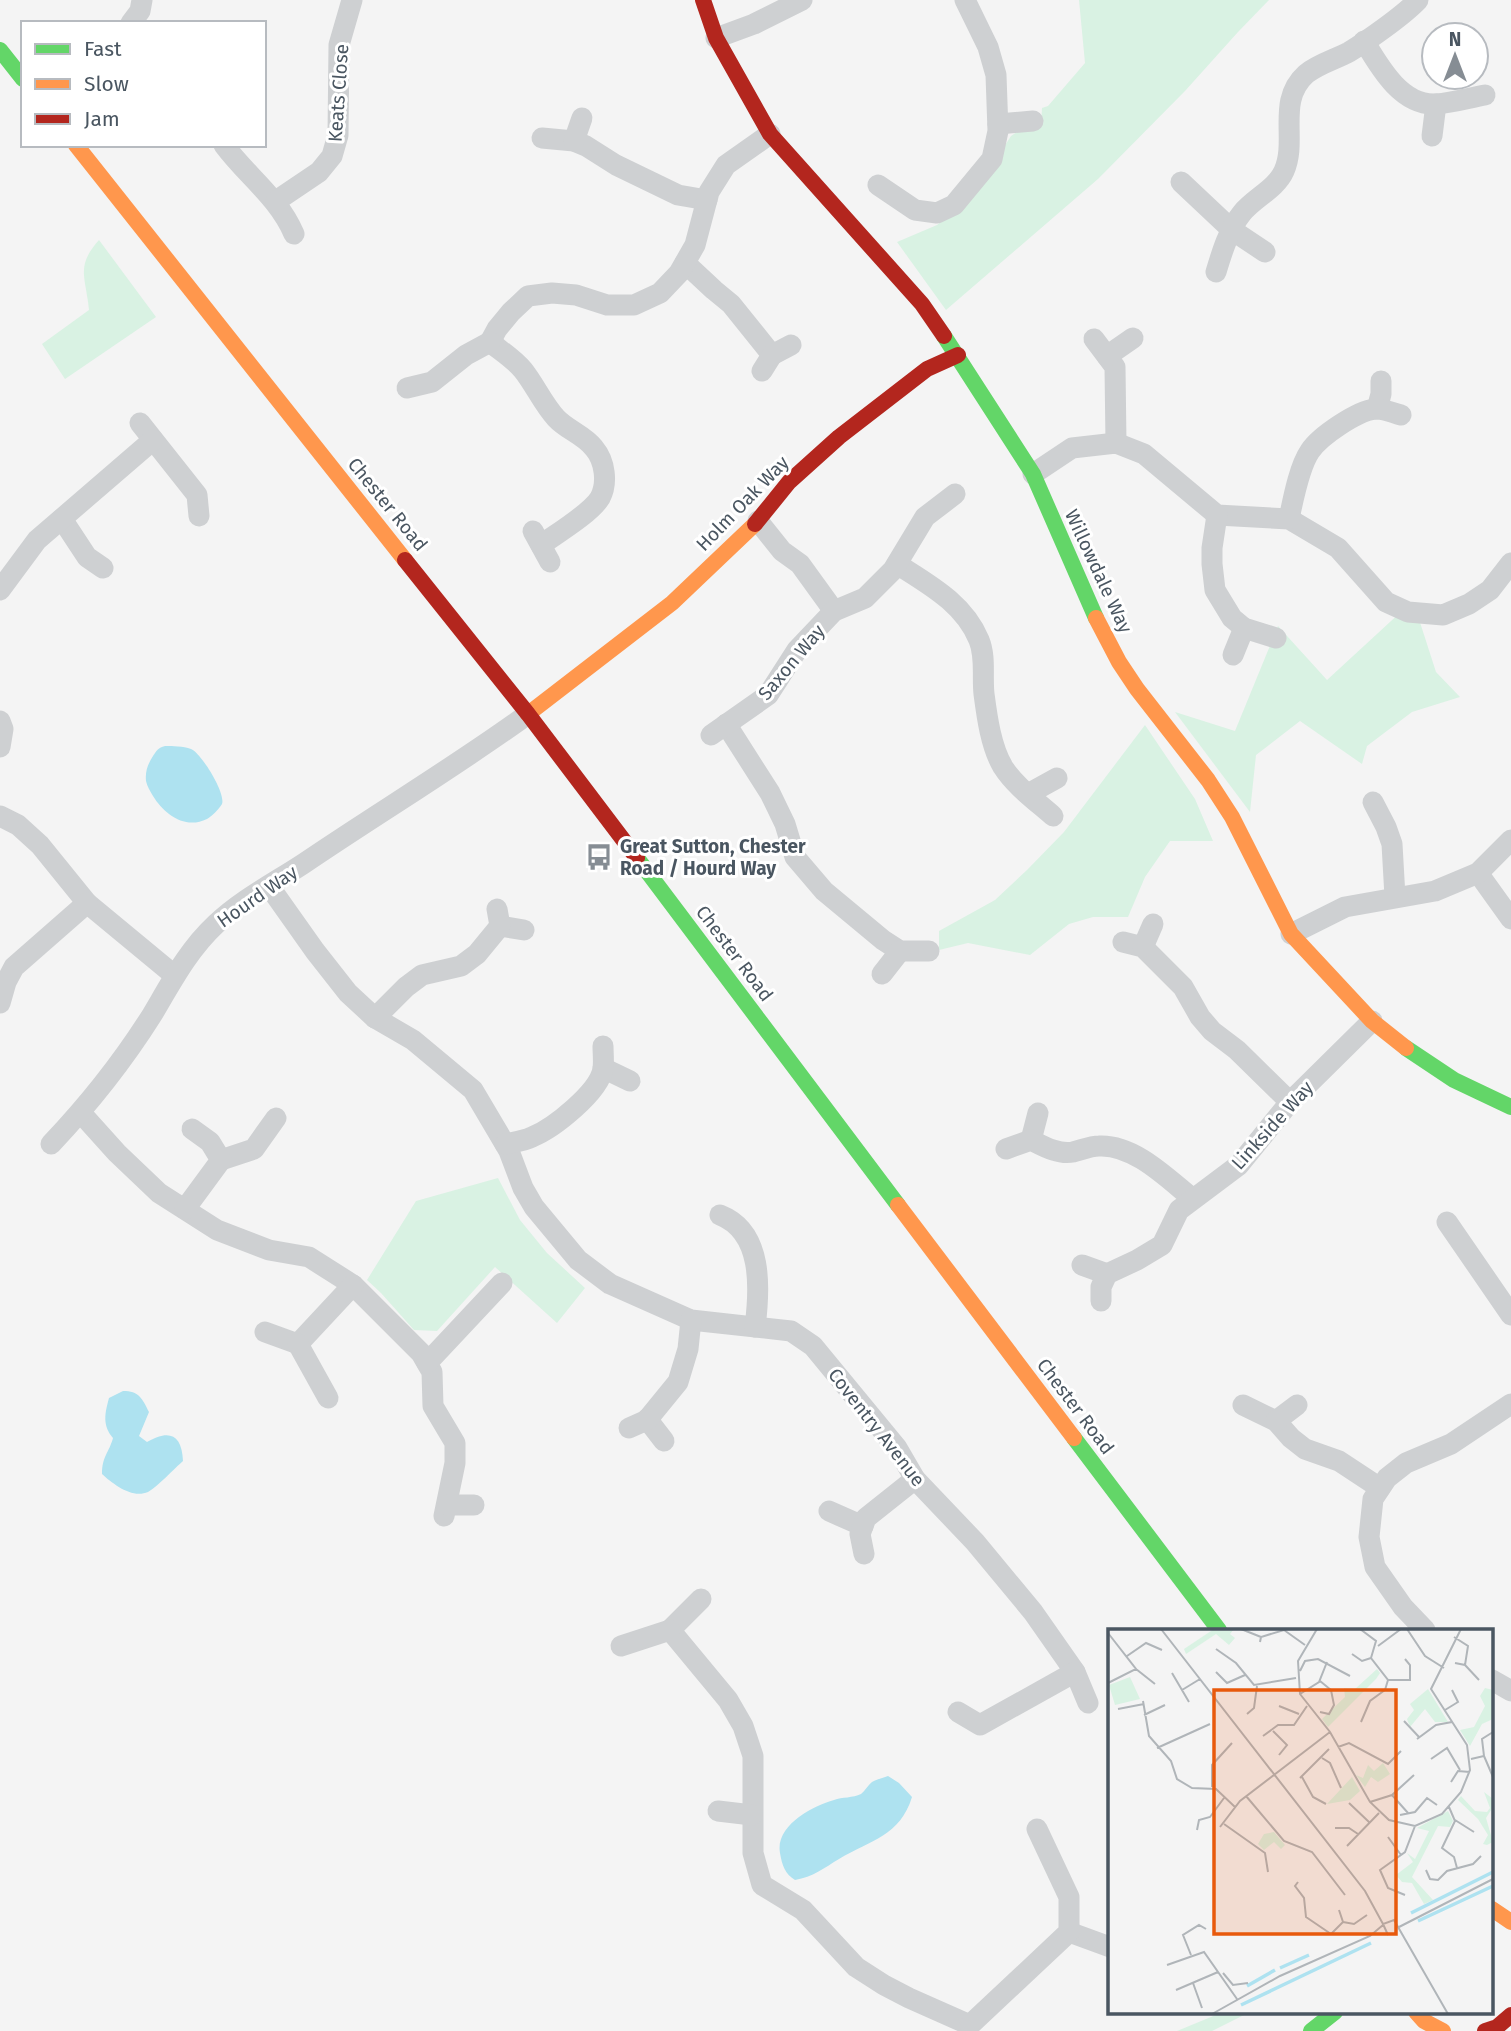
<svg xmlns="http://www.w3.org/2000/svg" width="1511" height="2031" font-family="'Fira Sans',sans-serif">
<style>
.green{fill:#d9f2e3}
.water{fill:#aee2f0}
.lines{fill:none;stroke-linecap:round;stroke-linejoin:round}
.street{stroke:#ced0d2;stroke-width:21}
.fast{stroke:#63d668;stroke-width:16}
.slow{stroke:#ff974d;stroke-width:16}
.jam{stroke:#b3261e;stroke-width:16}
.labels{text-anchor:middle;stroke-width:6;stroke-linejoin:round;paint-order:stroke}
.street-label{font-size:19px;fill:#4a5661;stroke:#fff}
.poi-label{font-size:19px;font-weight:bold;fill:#4a5661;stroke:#fff;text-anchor:start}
.inset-river{fill:none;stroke:#aee2f0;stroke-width:3.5}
.inset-road{fill:none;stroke:#b0b5b9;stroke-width:2}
.view{fill:#e8590c;fill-opacity:0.15;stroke:#e8590c;stroke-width:3.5}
.inset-edge{fill:none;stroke:#4a5661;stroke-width:3.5}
</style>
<rect width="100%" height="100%" fill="#f4f4f4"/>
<g class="green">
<path d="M1079,0H1269L1238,32L1185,91L1098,179L946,310L897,242L937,225L971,198L1011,136L1023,128L1041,126L1042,108L1048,106L1085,63Z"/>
<path d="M99,240L156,317L65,379L42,344L89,310C86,277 75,267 99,240Z"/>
<path d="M1403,610L1417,613L1436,672L1460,697L1412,712L1367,746L1362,764L1300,721L1256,755L1250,812L1175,712L1235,731L1278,626L1327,680Z"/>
<path d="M1145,725L1195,799L1213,841H1170L1145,877L1128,917H1093L1069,924L1030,955L968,943L939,950V931L995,900L1027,870L1064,832Z"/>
<path d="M498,1178L520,1220L547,1253L585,1288L557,1323L495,1267L437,1331L414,1330L381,1293L367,1280L416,1201Z"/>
<path d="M1223,2012H1250L1212,2031H1177Z"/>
</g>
<g class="water">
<path d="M165,746C173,746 183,746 191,749C201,753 226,793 222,804C219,809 211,817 207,819C185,830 164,814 153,796C150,791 147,786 146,781C145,771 148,764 153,756C157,750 158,748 165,746Z"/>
<path d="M123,1391C139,1391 142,1398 149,1412L139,1436L147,1442C169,1429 182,1434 183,1461C175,1468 156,1488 148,1492C132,1499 113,1484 102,1474C102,1456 109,1453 113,1438C102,1425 105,1413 109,1398Z"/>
<path d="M888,1776L899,1783L912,1797C900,1836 871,1840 839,1859C824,1868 813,1877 795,1880C785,1874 782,1865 780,1853C775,1826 812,1806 834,1800C842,1797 853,1798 861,1794C865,1791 868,1785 872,1782C877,1779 883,1778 888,1776Z"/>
</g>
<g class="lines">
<g class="street">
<path d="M131,23L140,11L142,0"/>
<path d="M716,38L754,24L802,0"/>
<path d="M1364,41C1379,66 1401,106 1436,104C1452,103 1469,98 1485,95"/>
<path d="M998,124L1033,121"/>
<path d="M1432,136L1436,104"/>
<path d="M542,138L574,141L586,146L616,165L678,195L707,200"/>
<path d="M574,141L582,118"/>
<path d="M224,145C247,176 278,197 294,234"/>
<path d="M1181,182L1232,230L1265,252"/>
<path d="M878,185L915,210L937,213L954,205L992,159L998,131L996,75L988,47L965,0"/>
<path d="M276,201L319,172L332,156L338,135L339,45L352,0"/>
<path d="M685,263L714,290L731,304L772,355L762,371"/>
<path d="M1216,272C1222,252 1229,229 1242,213C1254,198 1276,189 1284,171C1298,140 1276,101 1306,74C1318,64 1336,59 1349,52C1367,41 1404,15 1418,0"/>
<path d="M1094,339L1115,367L1116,443"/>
<path d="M490,342L497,329L511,312L528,296L552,293L576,295L607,305H634L660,293L679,273L695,245L709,192L726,165L770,134"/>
<path d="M490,342C501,351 514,359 523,370C535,385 543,404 556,418C567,430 584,435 594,448C605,461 608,483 600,498C590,514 556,534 541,545"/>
<path d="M772,355L791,345"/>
<path d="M1107,356L1133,338"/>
<path d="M407,388L432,382L466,355L490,342"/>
<path d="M1377,409L1381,394V381"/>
<path d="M140,423L197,495L199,516"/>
<path d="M1033,474L1072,448L1116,443L1144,454L1217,515L1289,519L1338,548L1386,602L1408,612L1443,615L1469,604L1490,590L1511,563"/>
<path d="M1217,515L1212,548V564L1215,590L1232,618L1244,628L1276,638"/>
<path d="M62,519L87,557L103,568"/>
<path d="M1289,519C1293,500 1299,467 1310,451C1320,436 1357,411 1375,409C1383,408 1393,413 1401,415"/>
<path d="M758,521L782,551L800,564L834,611"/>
<path d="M533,531L550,562"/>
<path d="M897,564C928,584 964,603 979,640C986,657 982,676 984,694C987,717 991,747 1003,767C1015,786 1036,801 1053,816"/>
<path d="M0,590L37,540L153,440"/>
<path d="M1233,655L1244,628"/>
<path d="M0,721L3,729L0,747"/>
<path d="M726,724L770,793L785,824L795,857L824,891L883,940L900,951H929"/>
<path d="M711,735L768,695L797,650L834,611L865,598L893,570L925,517L955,494"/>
<path d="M1028,794L1057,778"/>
<path d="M1373,802L1386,827L1392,844L1395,897"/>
<path d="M0,816L18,825L40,845L87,903L174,975"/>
<path d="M1478,873L1511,919"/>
<path d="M269,886L315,951L348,993L375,1018L413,1040L473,1090L509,1151L523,1188L534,1207L578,1260L610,1284L691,1320L791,1331L813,1346L897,1448L915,1479L975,1542L1033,1612L1075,1672L1088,1703"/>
<path d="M500,926L524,930"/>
<path d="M1291,934L1345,907L1435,891L1478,873L1511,840"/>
<path d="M1123,942L1143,947L1183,987L1200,1017L1212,1031L1237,1050L1290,1102"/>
<path d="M1143,947L1153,924"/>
<path d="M882,974L900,951"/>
<path d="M0,1003L6,982L14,967L87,903"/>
<path d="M375,1018L406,987L422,975L461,966L477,954L500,926L497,909"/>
<path d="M603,1068L630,1081"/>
<path d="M81,1113L117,1153L159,1193L217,1230L269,1250L309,1257L353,1285L421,1353L432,1372L433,1406L455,1443V1463L444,1516"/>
<path d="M1031,1140L1038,1113"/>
<path d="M51,1144C88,1105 123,1061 152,1015C171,983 188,950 216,924C241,900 274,883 303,864C378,813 455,767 528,714"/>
<path d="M505,1144C514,1142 524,1141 532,1137C554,1128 599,1092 603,1069C604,1062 603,1053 603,1046"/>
<path d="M1006,1149L1031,1140C1043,1146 1059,1155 1073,1152C1081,1150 1091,1146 1099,1146C1134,1144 1168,1179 1193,1199"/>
<path d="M221,1160L254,1149L276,1118"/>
<path d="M185,1209L221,1160L210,1142L192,1129"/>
<path d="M720,1215C763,1232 760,1288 755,1327"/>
<path d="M1447,1222L1511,1315"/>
<path d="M1082,1265L1107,1274"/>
<path d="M1101,1301V1287L1107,1274L1137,1260L1162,1245L1179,1210L1239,1165L1290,1102L1372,1021"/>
<path d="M265,1332L298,1344L353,1285"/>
<path d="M298,1344L328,1398"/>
<path d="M427,1363L502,1283"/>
<path d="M1243,1405L1276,1421L1291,1438L1305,1449L1339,1461L1380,1488"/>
<path d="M647,1419L664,1441"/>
<path d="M1276,1421L1297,1405"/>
<path d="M629,1428L647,1420L678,1382L688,1349L691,1320"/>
<path d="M447,1505H474"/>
<path d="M829,1511L863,1526"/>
<path d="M864,1554L860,1534L866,1518L915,1479"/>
<path d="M701,1599L670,1630L728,1700L743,1726L753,1756V1853L762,1885L803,1910L856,1967L884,1985L909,1998L970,2025"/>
<path d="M1425,1630L1403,1607L1375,1567L1369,1537L1373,1499L1387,1478L1406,1463L1451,1444L1511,1404"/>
<path d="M621,1646L670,1630"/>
<path d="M1492,1680L1511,1691"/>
<path d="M958,1712L980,1725L1075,1672"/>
<path d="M718,1811L752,1815"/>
<path d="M1069,1932L1110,1947"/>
<path d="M970,2025L1069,1932V1897L1037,1829"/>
</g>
<g class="fast">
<path d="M0,50L23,79"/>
<path d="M944,336L1033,474L1096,618"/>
<path d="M637,858L898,1205"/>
<path d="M1406,1048L1454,1080L1511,1107"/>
<path d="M1074,1438L1219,1630"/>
<path d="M1311,2031L1335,2012"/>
</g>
<g class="slow">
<path d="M76,145L405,560"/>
<path d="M1096,618L1119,662L1137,689L1208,780L1232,817L1291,934L1372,1021L1406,1048"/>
<path d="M528,714L672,603L755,524"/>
<path d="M898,1205L1074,1438"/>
<path d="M1492,1909L1511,1922"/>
<path d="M1416,2012L1424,2021L1443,2031"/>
</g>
<g class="jam">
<path d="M703,0L716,38L770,134L922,304L944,336"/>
<path d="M755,524L789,482L839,437L927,369L958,355"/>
<path d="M405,560L528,714L637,858"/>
<path d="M1485,2031L1497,2027L1511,2015"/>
</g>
</g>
<defs>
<symbol id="bus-bare" viewBox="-9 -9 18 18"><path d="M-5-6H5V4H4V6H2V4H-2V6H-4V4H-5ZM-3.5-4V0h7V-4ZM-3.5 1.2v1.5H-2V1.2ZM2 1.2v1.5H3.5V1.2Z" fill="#868d94" stroke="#fff" stroke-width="2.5" paint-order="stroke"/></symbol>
</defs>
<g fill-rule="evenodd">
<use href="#bus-bare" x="580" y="838" width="38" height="38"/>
</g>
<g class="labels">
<g class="street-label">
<text transform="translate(338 93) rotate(-86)" y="7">Keats Close</text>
<text transform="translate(742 503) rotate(-46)" y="7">Holm Oak Way</text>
<text transform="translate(388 504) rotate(51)" y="7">Chester Road</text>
<text transform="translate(1099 571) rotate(65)" y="7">Willowdale Way</text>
<text transform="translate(791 662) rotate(-50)" y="7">Saxon Way</text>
<text transform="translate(257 896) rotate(-35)" y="7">Hourd Way</text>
<text transform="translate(735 953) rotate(53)" y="7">Chester Road</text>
<text transform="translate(1272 1125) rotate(-48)" y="7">Linkside Way</text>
<text transform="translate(1076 1406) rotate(53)" y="7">Chester Road</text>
<text transform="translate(877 1427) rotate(52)" y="7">Coventry Avenue</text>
</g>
<g class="poi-label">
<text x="620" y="853">Great Sutton, Chester<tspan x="620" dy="22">Road / Hourd Way</tspan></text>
</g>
</g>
<g transform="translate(1108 1629)">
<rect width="385" height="385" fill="#f4f4f4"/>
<path d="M106,0H126L122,5L127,9L121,16L108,5L78,25L76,20ZM269,40L272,44L268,50L220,98L214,90L237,68L236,59L247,60ZM22,48L32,70L7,76L1,56ZM377,59L385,61V90L374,95L362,117L352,101L366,98L377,77L372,67ZM320,60L340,93H327L317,80L302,98L299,90L306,81L302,75ZM275,134L282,145L270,153L263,148L257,158L248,146L255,149L260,136L266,142ZM244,148L252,162L242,171L219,175ZM376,163L385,170V178L378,189L385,213L379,216L375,215L380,206L370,190L350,171L353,167L367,182L379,183L382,179ZM340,182L345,192L342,198L330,197L304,248L325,271L316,275L304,254L294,253L288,246L305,233L299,224L307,230L321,202L309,199ZM166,203L177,216L173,220L166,213L156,221L150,215L156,205Z" fill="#d9f2e3"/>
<path class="inset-river" d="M303,284L385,243M310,292L385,257M172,339L201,326M139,357L167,341M133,376L263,314"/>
<path class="inset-road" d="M53,0L257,262L275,295M133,0L153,8M209,0L190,32L192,65L222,103L262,173L281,191L307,197L334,185L353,163L362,141L359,116L323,60L353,0M252,0L268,12L263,29L280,51L277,61L262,72L253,93M299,0L317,27L336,39M0,4L28,40L0,54M346,8L360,17L357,36M152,13L153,8L176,1L197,16M270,17L293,0M108,20L128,34L146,56L188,49M244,25L254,32L263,29M19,27L38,14L54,21M347,34L357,36L371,51M28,40L47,55M192,42L197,32L210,30L242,47M108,43L119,54L137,46M64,44L81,73M280,51H302V36L297,30M74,61L92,50M192,65L211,53L219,33M35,72L41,107L63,132L69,150L84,159L108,160L127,178M171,77L191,85M10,80L36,75M337,81L350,73L344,61M212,83L221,85L226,76L223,61L212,52M139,85L146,79L149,57M36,86L57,76M296,92L311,108M165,102L179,116L171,126M155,107L170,96H186L199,77M309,110L328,96L344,93M230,118L241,114L280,135L293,122M49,119L102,95M376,127L385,148M214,129L222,134L233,159M323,130L339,119L352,141M363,130L376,127L374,110L385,103M194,148L205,168L218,175M192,149L221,120M343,153L350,142L362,143M104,158V136L124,114M284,166L300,184M138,167L176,212L204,223L237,266M262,173L284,166L306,146M241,174L261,193M341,178L347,192L334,219L346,228L349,239M292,186L307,183L319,169L329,176M347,191L366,203M116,195L157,224L160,243M112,198L132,172L222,103M227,199H241L250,205M89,201L91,191L102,188L116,169M280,208L293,226M239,217L271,184M318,241L322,250L330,251L339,242L365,235L373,227M190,253L187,257L196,269L198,288L223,305M297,266L280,259L272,241L297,223L307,197M235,293L246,295L259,286M291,298L385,250M223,305L235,293L231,281M280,306L275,295L286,291L340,385M83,326L75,306L91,296L98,300M59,336L96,323L129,370M115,344L125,356L140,354M85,354L94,379M68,361L110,343M104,385L172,347L262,307L275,296"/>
<path class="view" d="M106,61H288V305H106Z"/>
<rect width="385" height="385" class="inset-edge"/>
</g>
<rect x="21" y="21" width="245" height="126" fill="#ffffff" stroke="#b7bbc0" stroke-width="2"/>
<rect x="35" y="44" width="35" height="10" fill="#63d668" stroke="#b7bbc0" stroke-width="2"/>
<text x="84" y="56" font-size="21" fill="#4a5661">Fast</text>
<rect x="35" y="79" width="35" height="10" fill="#ff974d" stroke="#b7bbc0" stroke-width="2"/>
<text x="84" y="91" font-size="21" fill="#4a5661">Slow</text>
<rect x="35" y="114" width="35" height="10" fill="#b3261e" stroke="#b7bbc0" stroke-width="2"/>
<text x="84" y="126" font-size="21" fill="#4a5661">Jam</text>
<g transform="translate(1455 56)"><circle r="33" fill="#ffffff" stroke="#b7bbc0" stroke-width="2"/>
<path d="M0-5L12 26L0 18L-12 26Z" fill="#868d94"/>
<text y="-10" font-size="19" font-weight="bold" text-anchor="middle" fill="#4a5661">N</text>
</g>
</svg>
